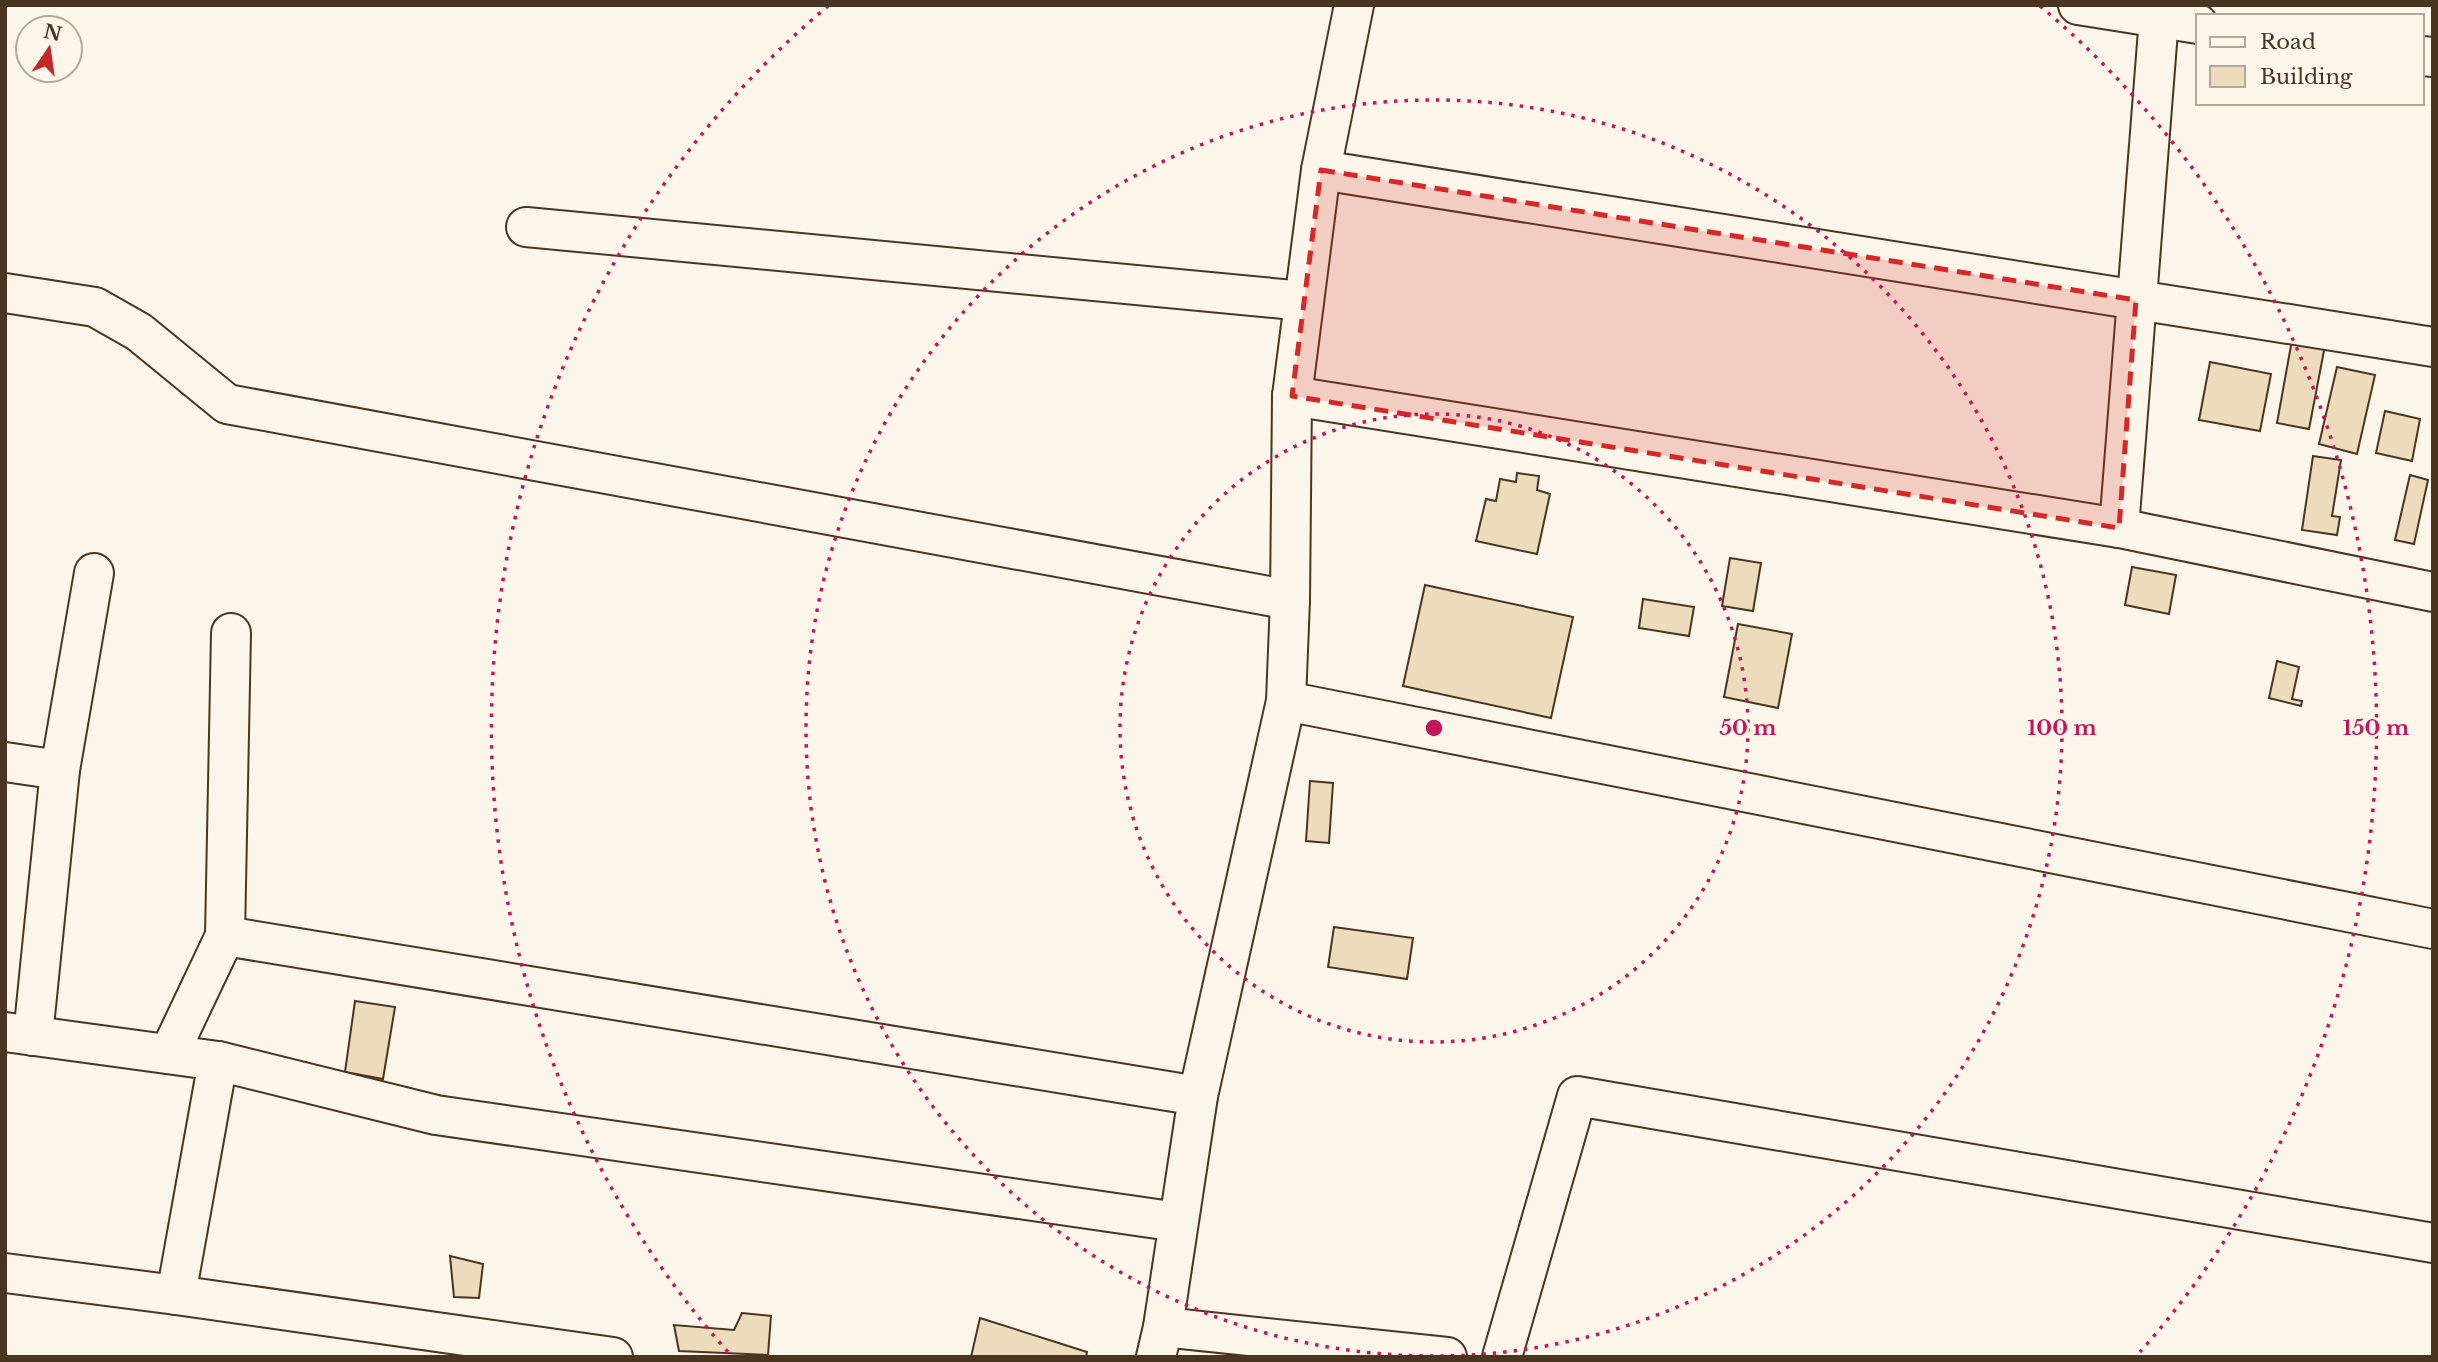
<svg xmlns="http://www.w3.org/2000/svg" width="2438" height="1362" font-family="'Libre Baskerville',serif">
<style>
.building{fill:#ecdcbc;stroke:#4a3520;stroke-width:2}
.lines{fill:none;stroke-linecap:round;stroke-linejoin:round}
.minor-casing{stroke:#4a3520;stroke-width:42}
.major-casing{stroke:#4a3520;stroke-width:42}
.minor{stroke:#fbf6e9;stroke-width:38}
.major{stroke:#fbf6e9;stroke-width:38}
.marked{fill:#d62828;fill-opacity:0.2;stroke:#d62828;stroke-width:5;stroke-dasharray:14 9;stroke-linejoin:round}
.ring{fill:none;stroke:#c2185b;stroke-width:3.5;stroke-dasharray:3.5 7}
.centre{fill:#c2185b;stroke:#fbf6e9;stroke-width:3.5}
.ring-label{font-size:21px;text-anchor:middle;font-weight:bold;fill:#c2185b;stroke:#fbf6e9;stroke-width:5;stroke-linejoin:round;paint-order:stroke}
</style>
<rect width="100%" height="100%" fill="#fbf6e9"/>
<g class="building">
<path d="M2294,329L2327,335L2309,429L2277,423Z"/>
<path d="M2210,362L2271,374L2260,431L2199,420Z"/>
<path d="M2337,367L2375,375L2357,454L2319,444Z"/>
<path d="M2385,411L2420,419L2412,461L2376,453Z"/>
<path d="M2313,456L2341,460L2332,516L2340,517L2337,535L2302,530Z"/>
<path d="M1517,473L1539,476L1537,490L1550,494L1537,554L1476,541L1486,499L1496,501L1500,479L1516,482Z"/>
<path d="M2410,475L2428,480L2414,544L2395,540Z"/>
<path d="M1730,558L1761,563L1753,611L1722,606Z"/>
<path d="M2132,567L2176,575L2169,614L2125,605Z"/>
<path d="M1425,585L1573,617L1551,718L1403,686Z"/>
<path d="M1643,599L1694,607L1689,636L1639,628Z"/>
<path d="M1738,624L1792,634L1778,708L1724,697Z"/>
<path d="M2277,661L2299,667L2292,699L2302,701L2301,706L2269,698Z"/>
<path d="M1310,781L1333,783L1329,843L1306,841Z"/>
<path d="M1334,927L1413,938L1407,979L1328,967Z"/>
<path d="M355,1001L395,1007L383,1079L345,1072Z"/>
<path d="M450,1256L483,1264L479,1298L454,1297Z"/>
<path d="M742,1313L771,1316L768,1355L679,1351L674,1325L734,1330Z"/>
<path d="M980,1318L1087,1352L1086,1357H971Z"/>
</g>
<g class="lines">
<defs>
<g id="minor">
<path d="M2078,5L2198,24"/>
<path d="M2422,56L2433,57"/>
<path d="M1321,170L2433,347"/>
<path d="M526,227L1304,301"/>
<path d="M1292,396L2119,528L2433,592"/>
<path d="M2119,528L2159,18"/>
<path d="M1286,701L2433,929"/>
<path d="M5,762L60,770"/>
<path d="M225,936L1198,1096"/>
<path d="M5,1032L218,1061L176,1295L613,1357"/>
<path d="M33,1036L60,770L94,573"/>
<path d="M169,1054L225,936L231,633"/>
<path d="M218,1061L436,1115L1178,1222"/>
<path d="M5,1273L176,1295"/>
<path d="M1163,1327L1447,1357"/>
<path d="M1156,1357L1163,1327L1198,1096L1286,701L1290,600"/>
<path d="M1502,1357L1577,1096L2433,1243"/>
</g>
<path id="major" d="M5,293L95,307L139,332L227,404L1290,600L1292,396L1321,170L1354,5"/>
</defs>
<use href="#minor" class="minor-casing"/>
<use href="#major" class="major-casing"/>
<use href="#minor" class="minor"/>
<use href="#major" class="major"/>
</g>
<path class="marked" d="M1321,170L2136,300L2119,528L1292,396Z"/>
<g class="ring">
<circle cx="1434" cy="728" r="314"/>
<circle cx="1434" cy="728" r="628"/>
<path d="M728 1352A942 942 0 0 1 828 6M2040 6A942 942 0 0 1 2140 1352"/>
</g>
<circle cx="1434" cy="728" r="10" class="centre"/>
<g class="ring-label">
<text x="1748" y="735">50 m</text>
<text x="2062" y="735">100 m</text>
<text x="2376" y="735">150 m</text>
</g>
<rect width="2438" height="1362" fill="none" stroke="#4a3520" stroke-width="14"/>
<rect x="2196" y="14" width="228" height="91" fill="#fbf6e9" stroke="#b4a999" stroke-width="2"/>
<rect x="2210" y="37" width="35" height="10" fill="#fbf6e9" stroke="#b4a999" stroke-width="2"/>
<text x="2260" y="49" font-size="21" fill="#4a3520">Road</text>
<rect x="2210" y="66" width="35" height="21" fill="#ecdcbc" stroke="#b4a999" stroke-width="2"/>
<text x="2260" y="84" font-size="21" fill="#4a3520">Building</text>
<g transform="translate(49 49) rotate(13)"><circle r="33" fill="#fbf6e9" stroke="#b4a999" stroke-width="2"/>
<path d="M0-5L12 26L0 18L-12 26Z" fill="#c62828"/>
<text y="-10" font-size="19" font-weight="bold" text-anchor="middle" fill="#4a3520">N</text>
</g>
</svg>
